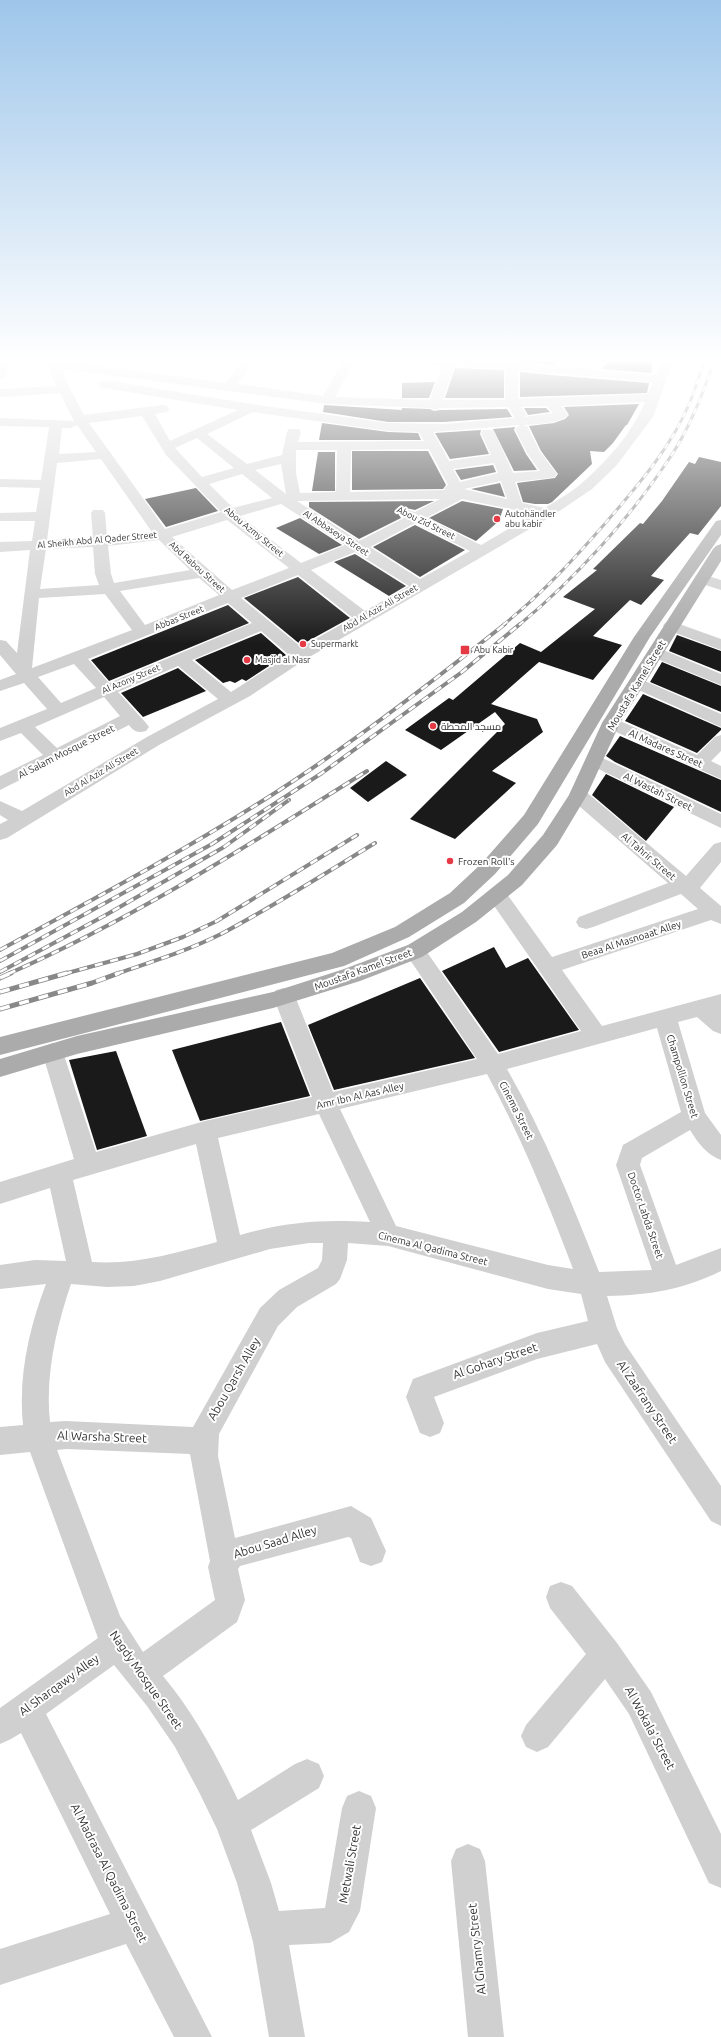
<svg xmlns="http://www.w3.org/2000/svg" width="721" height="2037" font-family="Ubuntu,Cairo,sans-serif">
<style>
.building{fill:#1a1a1a}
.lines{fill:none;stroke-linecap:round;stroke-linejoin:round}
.minor{fill:#d0d0d0;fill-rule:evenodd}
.major{fill:#ababab;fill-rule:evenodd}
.rail-far2-casing{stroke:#888;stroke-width:3}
.rail-far1-casing{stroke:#888;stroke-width:4}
.rail-casing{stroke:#888;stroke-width:5}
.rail-far2{stroke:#fff;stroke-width:2;stroke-dasharray:6;stroke-linecap:butt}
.rail-far1{stroke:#fff;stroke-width:2.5;stroke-dasharray:8;stroke-linecap:butt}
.rail{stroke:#fff;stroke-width:3.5;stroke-dasharray:10;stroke-linecap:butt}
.poi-dot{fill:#e63946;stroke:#fff;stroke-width:1.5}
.labels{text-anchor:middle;stroke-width:4;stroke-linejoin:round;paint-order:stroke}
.far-poi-label{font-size:9px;fill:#333;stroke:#fff;text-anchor:start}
.far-street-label{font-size:9px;fill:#333;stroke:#fff}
.street-label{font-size:10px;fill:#333;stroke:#fff}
.poi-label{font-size:10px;fill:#333;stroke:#fff;text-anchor:start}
.near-street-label{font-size:12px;fill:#333;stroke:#fff}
</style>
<rect width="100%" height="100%" fill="#fff"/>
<g class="building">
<path d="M520,359H519H557L555,365L520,362Z"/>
<path d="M609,359H630L653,361L651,373L602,369Z"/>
<path d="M455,368L504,370V398H445Z"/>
<path d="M520,372L551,375L649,383L647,393L520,397Z"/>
<path d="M435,382L429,398H402V383Z"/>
<path d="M639,404L627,425H626L613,443L604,452L590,451L592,464L552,502L548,504H535L523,502L517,483L555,478L558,474L541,451L529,426L554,423L565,419L569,415L564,407Z"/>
<path d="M324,405L402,410V408L430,409L434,411L440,410L507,409L512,417L444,422H388L323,412Z"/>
<path d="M524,408H546L550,412L528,415Z"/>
<path d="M322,423L388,432L418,433L421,440H319Z"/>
<path d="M515,427L514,430L526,454L537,470L514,471L493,429Z"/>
<path d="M481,430L480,434L489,454L450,459L435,433Z"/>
<path d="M352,451H428L446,485L443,489L352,490Z"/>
<path d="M318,452H335V491H312Z"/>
<path d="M699,457L721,462V506L698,535L690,533L651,576L664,580L641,605L630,600L593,636L622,645L593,680L539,662L491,704L537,719L543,732L492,771L516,783L455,839L410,819L505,724L495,712L441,750L405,730L449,698L453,700L520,643L541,652L595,609L563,597L597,570L593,569L640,523L643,524L662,501L689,462L695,464Z"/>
<path d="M493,465L496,472L461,480L455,470Z"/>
<path d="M500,483L505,497L471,489Z"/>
<path d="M196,488L218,511L166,527L145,499Z"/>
<path d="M434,501L415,510L406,508L401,509L398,513L401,518L359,539L309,507V502Z"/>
<path d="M462,501L503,509L499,521L476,541L429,518Z"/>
<path d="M300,518L342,545L319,554L276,528Z"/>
<path d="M415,525L465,550L420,577L373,547Z"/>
<path d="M355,554L406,586L389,596L334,562Z"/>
<path d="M298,577L350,618L301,645L244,598Z"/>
<path d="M228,605L249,623L109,681L91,660Z"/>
<path d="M261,633L286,655L246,681L242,679L235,683L230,681L223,683L195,660Z"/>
<path d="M677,635L721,651V672L669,651Z"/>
<path d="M662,662L721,686V712L650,682Z"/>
<path d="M178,668L206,691L143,717L121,693Z"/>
<path d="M643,694L721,728V730L697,753L625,721Z"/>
<path d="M620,736L721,780V812L615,762L606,756Z"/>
<path d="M386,761L407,775L368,802L350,788Z"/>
<path d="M606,774L674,807L646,841L592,795Z"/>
<path d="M494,947L506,968L528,958L579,1030L499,1052L442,971Z"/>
<path d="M420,978L475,1058L334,1090L308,1025Z"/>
<path d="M281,1022L310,1096L200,1121L172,1050Z"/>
<path d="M116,1051L147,1136L97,1150L69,1060Z"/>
</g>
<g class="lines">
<g class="minor">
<path d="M0,359H10L6,376L0,380Z"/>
<path d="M12,359H61L62,361L226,383L242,359H254L238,384L323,396L344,359H356L335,397L430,400L442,366L394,363L390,362L388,359H456L506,362V359H518V363L656,375L662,359H674L653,417L616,466L592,489L552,516L306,659L250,696L159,745L7,838L0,840V824L8,820L0,815V801L22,811L147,737L218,699L178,666L118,692L146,723L149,727L146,731C138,733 134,732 129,725L0,790V776L43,755L21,733L0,741V728L47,709L24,683L0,691V680L16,674L0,655V640L6,641L17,653L30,550L0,552V542L32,541L35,521H0V513L36,512L40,488L0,487V479L41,480L49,427L0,426V418L74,421L60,393L0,397V389L56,386L52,377L50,367L18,363ZM454,366L505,369V400H443ZM63,369L327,404L430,408L435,410L440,408L508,407L515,418L444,424L388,423L251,404L104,380L100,381L98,384L100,387L104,388L238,410L170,441L155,414L167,412L169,409L167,406L162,405L84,415L64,377ZM518,370L653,382L648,394L518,399ZM645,402C633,432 607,461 583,482C572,492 557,500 545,508L522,503L515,482L550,478L555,477L557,474L540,452L527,426L523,425C533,424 561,424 568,415L561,406ZM547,406L553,413L525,417L527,415L521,407ZM253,412L388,431L419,432L424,441L298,442L301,432L299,429H289L287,432L282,455L247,464L207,434ZM142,416L166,455L221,512L165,529L89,423ZM77,425L96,452L59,454L62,428H71ZM520,425L515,429L527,453L540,471L513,473L495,433L493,430H483L481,433L491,455L449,461L433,432ZM197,438L234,468L202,477L175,448ZM429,449L448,485L444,488L445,490L350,492L351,450ZM296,450H337L336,492L300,493L296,473ZM101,459L152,532L107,537L105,513L103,510H93L91,513L93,538L47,540L57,463ZM494,463L498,473L460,482L453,469ZM281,464L286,494L255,470ZM242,474L272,498L233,508L209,484ZM501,481L507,499L464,489ZM440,499L415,512L406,509L401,510L399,513L404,518L359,541L297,501ZM462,499L534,514L481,545L426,518ZM281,504L345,545L301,563L240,516ZM227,520L231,523L289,568L232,590L172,537ZM415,523L470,551L420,579L370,547ZM159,540L190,570L114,583L111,574L108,546ZM93,547L95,574L99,585L40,589L46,549ZM355,552L409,586L365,611L311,570ZM298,575L353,618L301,647L241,598ZM199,578L219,595L145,625L120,591ZM105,594L132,630L32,668L39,598ZM228,603L252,623L109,683L88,659ZM261,631L289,655L231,692L192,660ZM74,664L96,688L61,703L38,677ZM104,697L120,716L57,748L35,727Z"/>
<path d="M702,574L721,580V590L696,582L694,579L696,576Z"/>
<path d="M671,621L721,639V650L665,629L663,626L665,623Z"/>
<path d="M656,647L721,674V685L650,656L648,652L650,648Z"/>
<path d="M638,678L721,714V727L632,687L629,683L632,679Z"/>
<path d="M611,717L697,755L715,737L721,735V751L711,761L721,766V779L605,727L602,723L605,719Z"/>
<path d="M594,754L721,814V828L588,764L585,760L588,756Z"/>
<path d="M578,789L585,791L686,876L714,844L721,842V862L700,888L721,906V924L711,920L562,970L602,1026L721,994V1034L713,1031L697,1017L678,1022L705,1113L721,1135V1160C707,1155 698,1143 690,1130L642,1158L640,1165L676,1265L721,1248V1271C682,1290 650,1295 607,1296L617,1328L625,1344L721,1486V1526L711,1521L605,1362L597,1344L537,1359L434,1397L444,1423L440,1433L430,1437L420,1433L406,1397L413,1379L537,1333L588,1321L581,1294L548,1289L388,1246L348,1243L347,1260L340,1279L336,1284L297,1307L278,1326L219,1434L218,1456L235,1538L351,1506L371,1518L386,1551L382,1562L371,1566L360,1562L351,1538L348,1537L240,1566L238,1569L245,1600L237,1622L163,1676C194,1713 217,1756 238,1800L295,1764L307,1759L319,1764L324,1776L319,1788L251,1830L271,1883L279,1911L325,1908L342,1808L347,1796L359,1791L371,1796L376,1808L360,1911L349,1932L330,1943L289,1945L305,2037H269L253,1942L237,1883L217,1829L199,1792L175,1747L147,1706L114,1665L46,1714L212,2037H174L126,1944L0,1985V1949L110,1914L21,1733L11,1739L0,1744V1708L98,1638L30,1452L0,1455V1427L23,1425C18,1377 29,1328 46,1284L0,1289V1265L35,1260L66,1261L50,1188L0,1204V1182L74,1159L42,1052L45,1046L53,1043L61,1046L96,1152L205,1121L312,1097L273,996L276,990L284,988L292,990L295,996L333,1092L477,1059L404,951L408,945L415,943L422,945L498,1054L581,1031L490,900L487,895L490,890L497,888L504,890L552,957L698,909L681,894L593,927L586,929L579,927L576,922L579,917L668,883L571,799L569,795L571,791ZM657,1028L681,1112L623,1145L616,1165L652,1270L599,1272C572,1203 544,1134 507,1069ZM487,1074C521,1137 548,1202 573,1269L548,1265L396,1226L340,1109ZM319,1114L370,1222C323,1219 285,1222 240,1235L218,1138ZM196,1144L217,1242C175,1253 136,1265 92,1262L73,1180ZM309,1243H323L322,1260L318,1268L279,1290L260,1308L193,1427L66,1421L50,1422C45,1376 56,1328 71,1284L107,1287L134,1286L160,1281L270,1249ZM66,1449L190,1454L210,1561L208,1567L215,1600L143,1652L120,1616L57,1450Z"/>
<path d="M561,1582L572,1586L617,1643L651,1692L721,1834V1888L709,1883L629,1714L605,1679L548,1747L537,1752L526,1747L521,1736L526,1725L586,1654L550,1608L546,1597L550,1586Z"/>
<path d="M468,1844L480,1849L485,1861L504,2037H468L451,1861L456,1849Z"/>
</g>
<g class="major">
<path d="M721,520V535L650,637L538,824L495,874L464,903L409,937L344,966L0,1055V1037L332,953L395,927L450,893L481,864L524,815L634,637L716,521Z"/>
<path d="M721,544V561L620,723L587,795L557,845L522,885L476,922L422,957L360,981L273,1008L77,1054L0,1077V1059L77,1036L273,992L344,969L408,945L462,912L508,875L543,835L569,795L602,723L713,549L716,546Z"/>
</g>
<defs>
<g id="rail-far2">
<path d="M503,625C542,594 576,557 609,519C639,484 672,446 690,402C696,388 700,373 705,359"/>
<path d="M519,625C576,578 631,517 671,456C691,426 703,392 715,359"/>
</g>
<g id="rail-far1">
<path d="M0,950C94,899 188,849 278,791C357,740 431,683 505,624"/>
<path d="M0,961L212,844L322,773L462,672L520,624"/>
<path d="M0,972L104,916L224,847L289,800"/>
<path d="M8,974C135,918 250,844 367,771"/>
<path d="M64,974L137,954L183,937L217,921L357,835"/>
<path d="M116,974C151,962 187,951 221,934C274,906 324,874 375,843"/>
</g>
<g id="rail">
<path d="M0,978L11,973"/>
<path d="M0,992L67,973"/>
<path d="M0,1009L92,983L119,973"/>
</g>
</defs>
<use href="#rail-far2" class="rail-far2-casing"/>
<use href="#rail-far1" class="rail-far1-casing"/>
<use href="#rail" class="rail-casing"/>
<use href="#rail-far2" class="rail-far2"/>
<use href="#rail-far1" class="rail-far1"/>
<use href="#rail" class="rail"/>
</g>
<linearGradient id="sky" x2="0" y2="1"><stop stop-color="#9ec6ea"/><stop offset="0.56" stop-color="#fff"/><stop offset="1" stop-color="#fff" stop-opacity="0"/></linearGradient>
<rect width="721" height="644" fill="url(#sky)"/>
<g class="poi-dot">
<circle cx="497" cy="519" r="4"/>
<circle cx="303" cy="644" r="4"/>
<rect x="460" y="645" width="10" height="10" rx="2"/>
<circle cx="247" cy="660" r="4"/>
<circle cx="433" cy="726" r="4"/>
<circle cx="450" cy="861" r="4"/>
</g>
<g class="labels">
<g class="far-poi-label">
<text x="505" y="517">Autohändler<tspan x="505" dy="10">abu kabir</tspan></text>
<text x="311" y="647">Supermarkt</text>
<text x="474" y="653">Abu Kabir</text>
<text x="255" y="663">Masjid al Nasr</text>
</g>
<g class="far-street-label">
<text transform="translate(426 523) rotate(26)" y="3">Abou Zid Street</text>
<text transform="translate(254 532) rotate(39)" y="3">Abou Azmy Street</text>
<text transform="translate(336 533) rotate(33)" y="3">Al Abbaseya Street</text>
<text transform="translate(97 540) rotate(-5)" y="3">Al Sheikh Abd Al Qader Street</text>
<text transform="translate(197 567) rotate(42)" y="3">Abd Rabou Street</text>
<text transform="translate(380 608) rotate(-30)" y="3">Abd Al Aziz Ali Street</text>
<text transform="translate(179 618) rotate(-22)" y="3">Abbas Street</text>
<text transform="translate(131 679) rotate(-23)" y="3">Al Azony Street</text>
<text transform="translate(101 772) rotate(-31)" y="3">Abd Al Aziz Ali Street</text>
</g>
<g class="street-label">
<text transform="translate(636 685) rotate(-59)" y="4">Moustafa Kamel Street</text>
<text transform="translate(666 748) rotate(24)" y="4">Al Madares Street</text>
<text transform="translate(66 751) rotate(-27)" y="4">Al Salam Mosque Street</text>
<text transform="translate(658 791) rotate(26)" y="4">Al Wastah Street</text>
<text transform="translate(649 856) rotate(40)" y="4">Al Tahrir Street</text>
<text transform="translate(631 939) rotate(-18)" y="4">Beaa Al Masnoaat Alley</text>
<text transform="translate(363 969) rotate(-20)" y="4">Moustafa Kamel Street</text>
<text transform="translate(683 1076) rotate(73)" y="4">Champollion Street</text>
<text transform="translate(360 1095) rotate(-13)" y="4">Amr Ibn Al Aas Alley</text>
<text transform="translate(517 1110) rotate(63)" y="4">Cinema Street</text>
<text transform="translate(646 1215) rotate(71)" y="4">Doctor Labda Street</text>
<text transform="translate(433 1248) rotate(14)" y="4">Cinema Al Qadima Street</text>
</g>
<g class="poi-label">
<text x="441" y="730">مسجد المحطة</text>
<text x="458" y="865">Frozen Roll's</text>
</g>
<g class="near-street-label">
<text transform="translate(495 1361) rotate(-19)" y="4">Al Gohary Street</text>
<text transform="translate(234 1379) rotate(-60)" y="4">Abou Qarsh Alley</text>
<text transform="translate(647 1402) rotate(56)" y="4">Al Zaafrany Street</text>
<text transform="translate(102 1437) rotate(2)" y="4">Al Warsha Street</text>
<text transform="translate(275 1542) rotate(-17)" y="4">Abou Saad Alley</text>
<text transform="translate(146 1680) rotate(55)" y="4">Nagdy Mosque Street</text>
<text transform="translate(59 1685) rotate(-36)" y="4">Al Sharqawy Alley</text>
<text transform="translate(650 1728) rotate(62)" y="4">Al Wokala' Street</text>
<text transform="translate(350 1864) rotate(-80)" y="4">Metwali Street</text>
<text transform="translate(109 1873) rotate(63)" y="4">Al Madrasa Al Qadima Street</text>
<text transform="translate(477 1949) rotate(-96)" y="4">Al Ghamry Street</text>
</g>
</g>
</svg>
